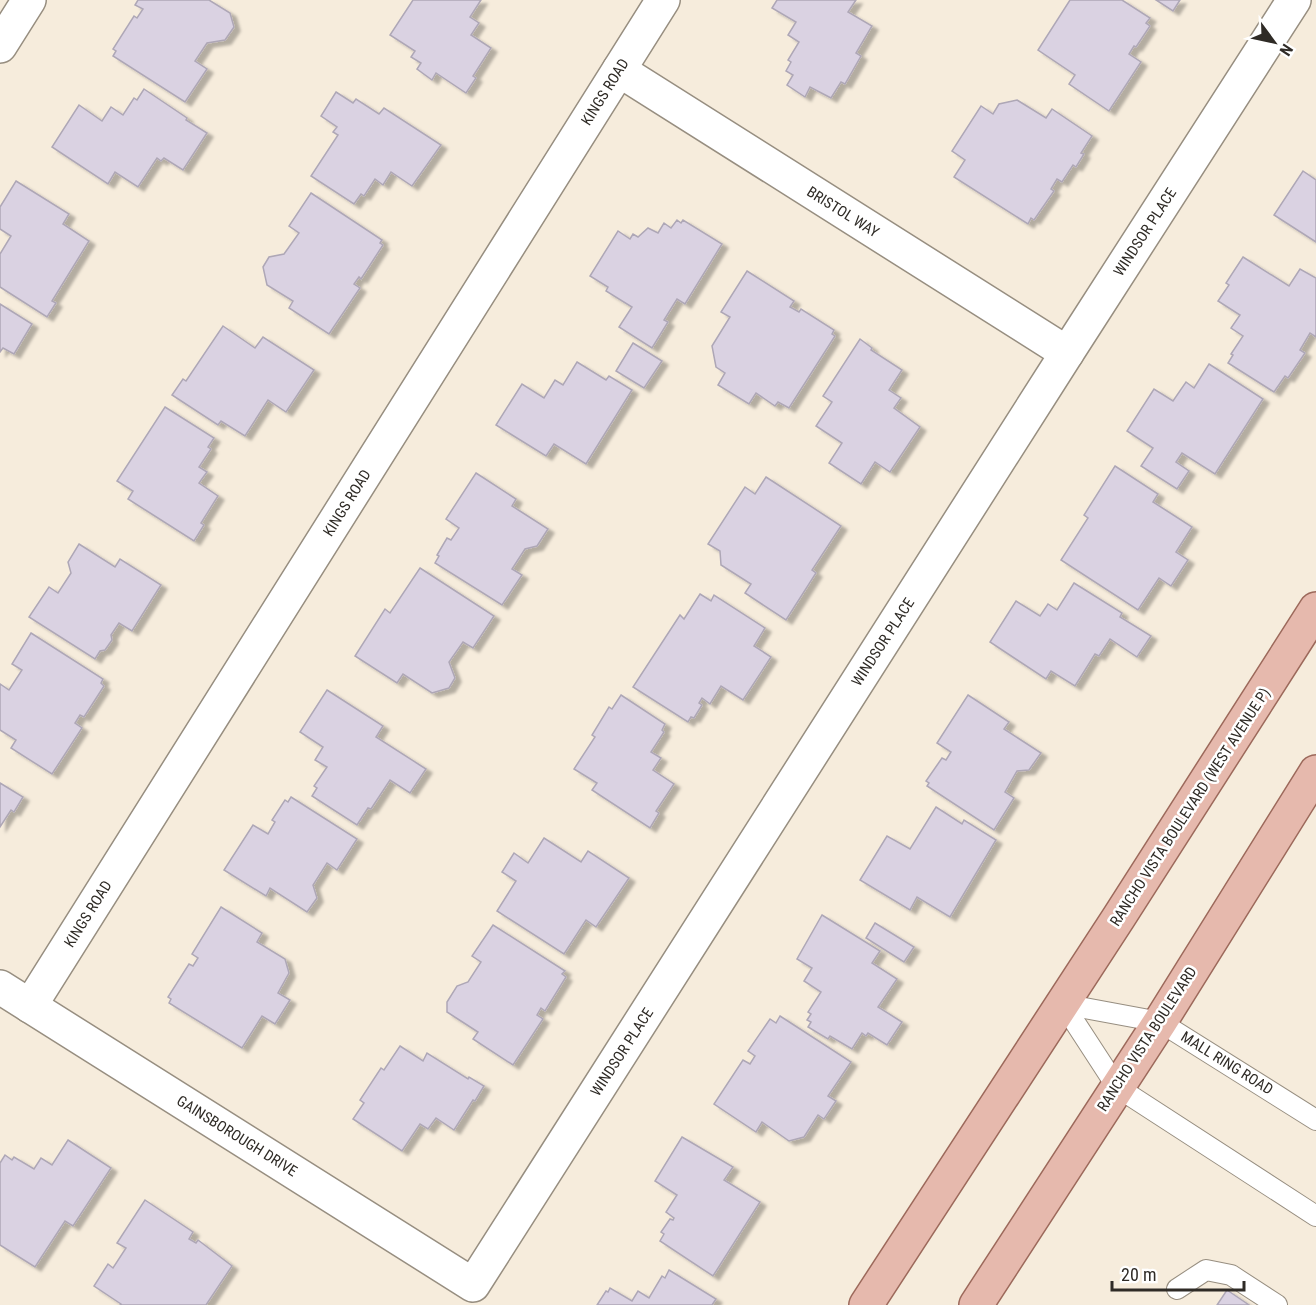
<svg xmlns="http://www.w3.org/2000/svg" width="1316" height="1305" font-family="'Roboto Condensed',sans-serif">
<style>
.building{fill:#dad2e2;stroke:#aea7b6;stroke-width:1.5;filter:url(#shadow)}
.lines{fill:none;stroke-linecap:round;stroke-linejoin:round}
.lane-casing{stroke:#978e80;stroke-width:22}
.street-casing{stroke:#978e80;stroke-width:36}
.primary-casing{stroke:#9c695b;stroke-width:36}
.lane{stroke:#fff;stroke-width:20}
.street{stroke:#fff;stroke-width:33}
.primary{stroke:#e6b9ad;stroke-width:33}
.labels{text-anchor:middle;stroke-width:5;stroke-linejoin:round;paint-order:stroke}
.street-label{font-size:15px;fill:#2f2b26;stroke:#fff}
</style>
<defs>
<filter id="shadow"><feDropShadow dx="6" dy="4" stdDeviation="1.5" flood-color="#0004"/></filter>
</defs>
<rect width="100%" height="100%" fill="#f6ecdc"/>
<g class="building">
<path d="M138,0H209L230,13L234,27L225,40L207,43L195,61L207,69L185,102L113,56L116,51L113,49L134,16L137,18L143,9L135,5Z"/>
<path d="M413,0H481L470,17L479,23L471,35L491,48L473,76L476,78L466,93L436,73L432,80L417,69L421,63L411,57L415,51L390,35Z"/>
<path d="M777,0H856L848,12L872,26L856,53L861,56L845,84L841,82L831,98L810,87L805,97L787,85L793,75L786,71L791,62L788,60L799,42L788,35L796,22L772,8Z"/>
<path d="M1070,0H1122L1150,18L1146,23L1150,26L1136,47L1134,46L1129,54L1141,62L1109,111L1069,84L1075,75L1038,50Z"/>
<path d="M1156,0H1180L1173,11Z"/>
<path d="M144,89L187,118L186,120L207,133L183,170L164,158L161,161L157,158L138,187L115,172L108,184L52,147L79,105L102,121L111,107L123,115L134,98L137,100Z"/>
<path d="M336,92L353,103L356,99L379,114L384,108L441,145L412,186L391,172L383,185L375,179L364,196L361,194L354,204L311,176L338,135L333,132L337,127L321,116Z"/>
<path d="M1017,100L1046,118L1052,109L1092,136L1081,153L1084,154L1076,167L1073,165L1062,182L1057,179L1051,189L1054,191L1034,220L1031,218L1028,224L954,177L965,160L952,151L981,106L993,114L999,104Z"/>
<path d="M1303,171L1316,180V242L1274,215Z"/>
<path d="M16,181L69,214L63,224L89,241L52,301L56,303L47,317L0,287V254L11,236L0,229V207Z"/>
<path d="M311,193L382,240L380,243L383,245L361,279L359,277L354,284L360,288L329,334L289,308L293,301L267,285L263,267L269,257L284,254L299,233L289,226Z"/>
<path d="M677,220L681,223L683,220L722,244L685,304L677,299L664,320L668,322L652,348L619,327L632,307L606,291L608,287L590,276L618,231L630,239L633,234L638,237L648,228L658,233L664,223L671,228Z"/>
<path d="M1243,257L1289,286L1300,269L1316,278V337L1310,333L1300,350L1305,353L1288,378L1285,376L1274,392L1228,363L1233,355L1231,354L1243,336L1231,328L1240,315L1218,301L1229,285L1226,283Z"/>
<path d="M747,271L794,301L790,307L799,312L801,309L834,330L832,334L835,336L789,408L778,402L775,406L756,393L749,404L718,385L725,373L716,367L712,346L730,317L721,312Z"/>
<path d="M0,304L32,324L14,354L3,348L0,352Z"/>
<path d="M223,326L255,348L263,337L314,370L286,412L268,400L245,436L221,421L218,425L172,395L183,379L186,381Z"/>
<path d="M860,339L872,348L871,350L902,370L889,390L901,398L894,408L920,427L890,472L875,462L861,484L829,463L842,443L816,426L832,402L823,396Z"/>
<path d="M633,343L662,361L644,388L616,371Z"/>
<path d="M577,362L606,380L609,376L632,390L586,464L554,444L546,456L496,425L522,384L544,398L555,380L563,385Z"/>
<path d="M1209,364L1263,399L1215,474L1182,453L1176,462L1189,471L1177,489L1141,466L1153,448L1127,431L1154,389L1173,401L1186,382L1194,388Z"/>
<path d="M165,407L214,438L208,447L211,449L199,467L207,472L199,483L218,496L201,523L204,525L194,541L128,499L133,491L117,481Z"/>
<path d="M1115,466L1158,494L1153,502L1192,527L1176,552L1188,560L1171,586L1159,578L1138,610L1061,560L1088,518L1084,515Z"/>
<path d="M476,473L516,499L512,506L548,529L537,546L525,549L512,569L522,575L502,605L435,563L439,556L437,555L447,538L451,540L459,528L446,519Z"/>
<path d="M766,477L841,526L812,570L816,573L786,620L745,593L751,584L721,565L720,551L708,544L745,487L755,494Z"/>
<path d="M79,544L115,567L120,559L161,585L132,631L119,623L111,635L112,640L105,650L100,651L95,659L29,617L49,587L58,593L71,573L68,562Z"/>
<path d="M420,568L494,616L473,648L463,642L449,662L455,678L449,688L432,693L403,674L397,683L355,656L385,609L390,613Z"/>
<path d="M1074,583L1122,613L1120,617L1151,636L1137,657L1110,639L1099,656L1095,654L1075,686L1051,671L1046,679L990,642L1016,601L1040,616L1048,604L1057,610Z"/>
<path d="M700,594L711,601L714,595L765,628L754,646L771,657L743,700L721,686L710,704L702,698L699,703L702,705L694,718L691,717L688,722L633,687L680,615L684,619Z"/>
<path d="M31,633L103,679L101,683L104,686L84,717L80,715L75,723L82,728L52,774L11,748L16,740L0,730V684L9,690L22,670L12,664Z"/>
<path d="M327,690L383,726L376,737L426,769L410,793L390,780L371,809L368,808L357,825L312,796L317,788L314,786L327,767L315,760L323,747L300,732Z"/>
<path d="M621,695L665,724L662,730L664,732L651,752L661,758L653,770L674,784L656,811L659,813L650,828L592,790L597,783L574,769L595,737L592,735L609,707L612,709Z"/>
<path d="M968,695L1009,722L1004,729L1041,753L1029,770L1017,771L1005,792L1014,798L994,830L927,786L929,783L926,781L942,758L946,760L951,752L937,743Z"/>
<path d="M0,783L23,797L14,812L11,810L0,827Z"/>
<path d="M291,797L357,839L337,870L327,863L313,885L317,898L307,912L270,888L266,896L224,870L253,825L268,834L275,822L272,820L285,800L288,802Z"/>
<path d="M936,807L962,824L964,820L996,840L950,917L917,897L910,910L860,880L887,836L910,849Z"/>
<path d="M544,838L581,862L588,851L629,878L596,927L586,920L564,954L497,911L516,881L502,872L514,853L528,863Z"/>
<path d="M221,907L262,933L257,942L285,959L289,973L278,993L290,1000L275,1024L262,1016L242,1048L169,1003L171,999L168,997L189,964L193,966L198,958L192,954Z"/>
<path d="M822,915L880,951L872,963L897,979L878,1007L902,1022L887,1045L868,1033L866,1036L862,1033L852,1049L830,1036L828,1039L808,1027L811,1022L807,1020L811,1014L808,1012L821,992L804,981L812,968L797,959Z"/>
<path d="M875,923L914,947L904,962L866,938Z"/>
<path d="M493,925L565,971L562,974L566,977L545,1011L541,1008L537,1015L543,1019L513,1065L473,1039L478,1032L447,1012V1002L457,986L468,982L481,962L472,956Z"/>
<path d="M780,1016L851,1062L828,1096L836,1101L824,1119L818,1115L804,1137L789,1141L762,1122L756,1132L714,1104L743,1060L750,1064L755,1056L748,1051L770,1019L776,1023Z"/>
<path d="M400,1046L423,1061L427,1053L468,1079L469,1077L484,1086L475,1101L473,1100L454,1130L436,1118L428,1129L420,1124L402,1151L353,1119L364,1103L360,1100L381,1068L384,1070Z"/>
<path d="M682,1137L733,1167L724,1180L760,1202L713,1276L660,1241L664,1234L661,1232L670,1219L673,1220L674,1218L666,1212L677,1195L655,1181Z"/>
<path d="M68,1140L111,1168L73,1226L65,1221L35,1267L0,1245V1163L5,1155L12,1160L14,1157L34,1169L41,1158L52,1165Z"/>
<path d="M145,1200L193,1232L189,1239L196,1243L198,1240L232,1266L206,1305H120L121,1304L94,1286L108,1264L113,1268L126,1248L117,1243Z"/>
<path d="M669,1270L716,1299L712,1305H597L606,1291L608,1292L610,1288L632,1301L638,1291L649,1298L662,1276L665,1278Z"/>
<path d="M1227,1290L1249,1305H1217Z"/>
</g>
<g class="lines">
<defs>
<g id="lane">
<path d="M1063,1004L1117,1087L1316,1216"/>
<path d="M1063,1004L1160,1022L1316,1120"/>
<path d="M1177,1289L1206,1270L1231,1275L1277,1305"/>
</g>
<g id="street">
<path d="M0,46L29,0"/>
<path d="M619,70L1067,353"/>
<path d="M0,987L473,1285L1067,353L1294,0"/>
<path d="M30,1006L663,0"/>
</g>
<g id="primary">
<path d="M866,1305L1119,917L1316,609"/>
<path d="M976,1305L1160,1022L1316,772"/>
</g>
</defs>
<use href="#lane" class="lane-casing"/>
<use href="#street" class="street-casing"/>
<use href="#primary" class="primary-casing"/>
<use href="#lane" class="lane"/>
<use href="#street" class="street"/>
<use href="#primary" class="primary"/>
</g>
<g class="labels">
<g class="street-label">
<text transform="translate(605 92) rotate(-58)" y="5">KINGS ROAD</text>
<text transform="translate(843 212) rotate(32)" y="5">BRISTOL WAY</text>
<text transform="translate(1145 232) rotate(-57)" y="5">WINDSOR PLACE</text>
<text transform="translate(347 503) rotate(-58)" y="5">KINGS ROAD</text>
<text transform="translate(883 642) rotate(-57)" y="5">WINDSOR PLACE</text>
<text transform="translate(1190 807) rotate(-57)" y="5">RANCHO VISTA BOULEVARD (WEST AVENUE P)</text>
<text transform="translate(88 914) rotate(-58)" y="5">KINGS ROAD</text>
<text transform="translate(1147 1039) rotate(-57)" y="5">RANCHO VISTA BOULEVARD</text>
<text transform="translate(622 1052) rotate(-57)" y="5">WINDSOR PLACE</text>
<text transform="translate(1227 1063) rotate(32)" y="5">MALL RING ROAD</text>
<text transform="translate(237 1136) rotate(32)" y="5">GAINSBOROUGH DRIVE</text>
</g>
</g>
<g transform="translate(1274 42) rotate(123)" stroke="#ffffff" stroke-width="4.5" paint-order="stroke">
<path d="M0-4.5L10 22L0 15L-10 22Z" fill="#2f2b26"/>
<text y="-9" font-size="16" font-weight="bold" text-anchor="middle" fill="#2f2b26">N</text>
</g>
<path d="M1112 1281v9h132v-9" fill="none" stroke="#2f2b26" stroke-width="3"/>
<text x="1121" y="1281" font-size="18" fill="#2f2b26" stroke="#ffffff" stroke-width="4.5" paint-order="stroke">20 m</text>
</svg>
